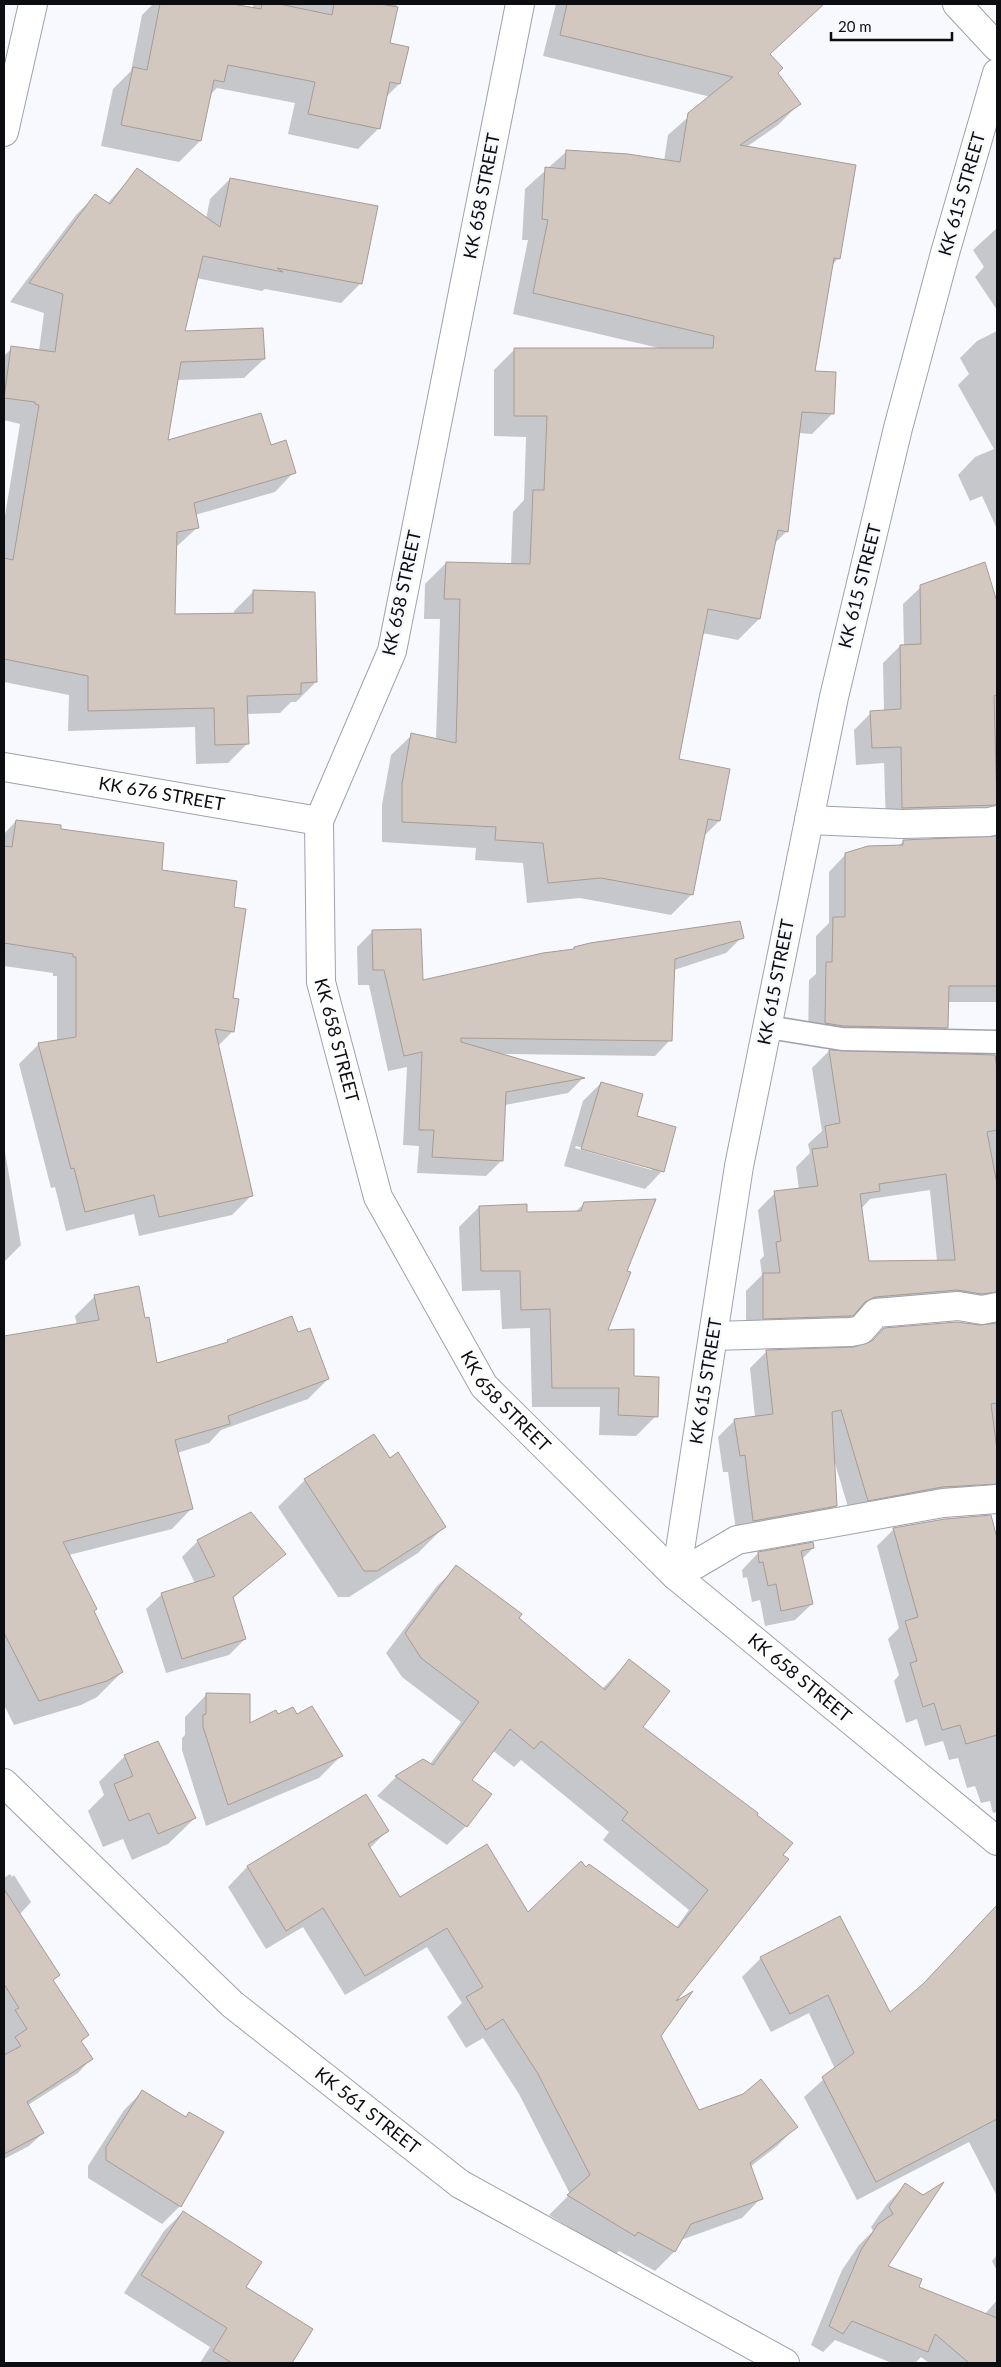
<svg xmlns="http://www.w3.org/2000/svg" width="1001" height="2367" font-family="Lato,sans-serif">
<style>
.shadow{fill:#0003;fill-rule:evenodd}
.building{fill:#d2c8bf;stroke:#a69c94;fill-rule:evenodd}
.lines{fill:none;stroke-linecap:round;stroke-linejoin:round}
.service-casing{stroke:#9ea2ad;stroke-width:25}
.minor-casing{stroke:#9ea2ad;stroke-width:30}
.service{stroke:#fff;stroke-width:22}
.minor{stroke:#fff;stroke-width:28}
.labels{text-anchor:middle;stroke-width:5;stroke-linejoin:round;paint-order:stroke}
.street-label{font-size:18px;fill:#0c0d11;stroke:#f8f9fe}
</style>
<rect width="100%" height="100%" fill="#f8f9fe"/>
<g class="shadow">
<path d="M153,4H227L253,9V4H397L389,44L399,84L385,98L379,128L358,149L288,134L295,103L217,88L209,96L200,141L179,162L101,146L113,89L131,71L142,15Z"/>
<path d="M556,4H823L769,54L777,73L799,104L778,125L745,148L839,258L831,266L814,372L833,413L812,434L798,433L787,531L774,544L759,619L738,640L702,633L678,760L719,821L703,837L692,894L671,915L580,898L527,903L523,863L475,860L476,848L382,842V805L391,755L412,735L436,740L440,619H424L425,584L446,563L511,565L513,512L524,500L526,437L494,436V370L515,349L659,348L513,314L528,240H522L525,189L567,151L664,161L668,135L711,97L543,56Z"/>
<path d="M137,170L206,219L210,199L230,179L361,283L341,303L265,289L262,291L196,278L183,332L264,359L244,378L177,380L166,442L270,447L294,472L275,492L195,515L198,527L175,548L174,615L234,614V611L254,591L316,682L296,702H291L280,713L247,714L248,743L228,763L196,764L195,727L68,731L69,695L4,682V522L20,424L4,420V356L12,348L39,351L44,313L10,302L76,215L96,195L107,204Z"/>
<path d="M997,228V310L975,277L984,267L973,250Z"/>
<path d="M997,331V529L982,496L970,501L958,475L975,457L994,449L958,385L969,374L960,358L977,341Z"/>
<path d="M984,563L997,606V1002H948L947,1027L930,1044L808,1040L809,980L816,974V936L829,923V872L846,854L898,846L904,841L996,837L995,833L886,825L884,763L856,765L854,730L871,713L884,712L883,663L900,646H904L903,604L921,587Z"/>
<path d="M16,821L59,830L160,871L232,908L233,1031L217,1047L252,1195L232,1215L139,1236L134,1214L66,1231L55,1187L51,1188L19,1064L39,1044L57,1041V976H53V973L4,966V834Z"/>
<path d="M373,931L422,982L572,950L575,948L742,937L726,953L674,970L670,1040L655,1056L502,1054L583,1078L568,1093L505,1105L502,1160L486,1176L417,1173L419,1146L403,1145L407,1067L388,1071L369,985H358L357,947Z"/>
<path d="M829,1051L997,1056V1504L994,1505L975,1474L973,1485L956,1502L851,1517L834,1460L835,1506L818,1523L737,1538L728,1472H723L718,1437L735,1420L755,1417L750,1368L767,1351L854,1349L996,1324V1321L939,1307L857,1314L849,1318L834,1332L746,1335V1291L762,1275L760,1260L764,1256L758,1210L775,1193L799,1189L796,1167L810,1153L808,1144L822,1131L812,1068ZM930,1190L937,1261L868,1262L861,1209L870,1199Z"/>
<path d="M601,1083L635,1117L662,1171L645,1189L564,1166L583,1101ZM576,1146L652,1167V1170L575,1148Z"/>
<path d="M4,1146L21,1245L4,1262Z"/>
<path d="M585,1203L626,1271L606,1331L656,1416L636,1436L599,1435L600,1407H532L530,1328L502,1329L500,1290L462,1291L459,1227L479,1207L526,1214L575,1212Z"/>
<path d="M95,1296L144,1319L156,1364L225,1344L228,1341L297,1334L328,1379L308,1399L221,1430L209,1443L177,1453L191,1509L172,1529L49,1560L44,1565L4,1573V1338L77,1325L75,1316Z"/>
<path d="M374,1436L389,1459L444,1527L418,1553L349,1597H338L278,1507L305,1480Z"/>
<path d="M250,1513L284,1554L232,1599L245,1639L229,1655L166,1673L146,1609L162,1594L195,1583L182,1557L198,1541Z"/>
<path d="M986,1517L997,1548V1569L991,1576L997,1599V1812L993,1813L990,1801L981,1803L975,1786L967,1788L958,1758L949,1760L943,1741L925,1746L917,1719L906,1723L894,1681L899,1675L888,1639L899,1628L877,1546L894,1529Z"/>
<path d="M813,1548L802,1559L812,1604L795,1620L765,1626L760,1600L752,1602L747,1577L743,1578L742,1570L758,1553Z"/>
<path d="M457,1567L602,1689L629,1661L641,1728L756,1813L671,2004L660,2036L699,2111L796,2127L777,2146L750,2167L761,2198L742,2218L681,2240L674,2252L655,2271L619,2251L615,2255L549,2215L570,2194L519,2094L483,2038L466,2048L447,2017L462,2003L427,1947L345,1995L303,1927L266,1949L228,1887L247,1867L365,1795L387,1831L369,1849L400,1899L528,1914L586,1868L676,1928L689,1910L603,1840L609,1832L521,1760L514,1767L492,1750L470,1780L466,1826L447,1845L377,1796L396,1777L430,1764L461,1722L402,1677L386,1653L437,1586Z"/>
<path d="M78,1575L122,1672L97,1697L81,1705L14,1725L4,1705V1612Z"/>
<path d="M207,1694L249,1725L278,1716H296L341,1756L319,1778L206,1826L182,1750V1738L185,1735V1717Z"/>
<path d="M125,1756L195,1818L168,1844L132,1860L123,1839L103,1847L88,1811L104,1795L99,1782Z"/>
<path d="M10,1874L12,1877L14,1875L31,1902L19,1915L58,1975L52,1981L88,2035L80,2043L91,2059L78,2073L28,2105L43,2133L29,2146L4,2159V1878Z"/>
<path d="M986,1920L997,1929V1949L917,2046L997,2011V2196L969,2142L857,2200L804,2097L835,2069L809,2013L771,2032L742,1977L761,1958L890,2014L918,1990Z"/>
<path d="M142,2092L184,2118L189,2114L180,2206L162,2224L88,2178V2166L124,2110Z"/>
<path d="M905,2185L886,2267L917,2288L985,2314L997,2300V2363H929L921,2357L915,2363H892L835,2340L823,2352L811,2345L842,2270L859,2245L873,2231L871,2227L887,2204Z"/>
<path d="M183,2212L244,2287L312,2329L290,2363H200L210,2347L124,2293L164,2231Z"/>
<path d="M997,2255V2271L992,2261Z"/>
</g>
<g class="building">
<path d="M160,4H233L261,9L262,4H279L332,15L334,4H380L398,7L390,43L409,47L400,84L390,82L380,129L308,114L315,82L228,65L224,82L214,80L201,141L121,125L133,67L147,70Z"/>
<path d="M567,4H824L770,54L783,68L778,73L801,104L740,145L856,165L840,259L834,258L815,371L836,372L834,414L802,412L788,532L778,530L760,619L708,609L679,759L730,769L720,821L708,819L693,895L601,878L548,883L543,843L495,840L496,827L402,822V784L411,733L456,743L460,599H444L446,562L530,564L533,490H544L547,416H514V348H713L714,336L533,293L548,220L542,219L545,167L565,169L566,150L628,154L680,162L688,113L733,77L560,35Z"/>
<path d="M137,168L220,227L230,178L378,206L362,284L277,268L283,272L203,256L185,331L263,328L265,359L181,362L168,440L261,413L271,445L286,440L296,473L194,503L199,528L177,532L175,614L253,613V590L315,592L317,682L301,683V694L247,696L249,744L215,745L214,708L88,711V676L4,659V558L13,560L39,405L35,404V402L4,398L11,346L55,352L63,294L29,283L95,194L110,204Z"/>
<path d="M985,562L997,602V695L994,696L997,805L902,808L901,747L872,748L870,711L901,709L900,645L921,644L920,585Z"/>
<path d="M16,820L61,825V829L164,843L162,870L237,881L234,907L246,909L233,998L239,999L234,1032L215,1029L253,1196L159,1217L154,1195L85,1212L74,1168L71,1169L38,1043L76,1037V957H73V954L4,943V846L12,847Z"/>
<path d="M997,836V986H949L948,1028L843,1026L825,1023L826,962H832L833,917H845V853L868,846L903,845V840Z"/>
<path d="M740,921L744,938L675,959L672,1041L461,1038V1042L585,1078L506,1092L503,1161L432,1157L434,1130H419L422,1052L404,1056L384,970H373L372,930L421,929L423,980L543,953L574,949V947L590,943Z"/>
<path d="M829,1050L995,1055L997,1069V1130L987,1132L997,1184V1292L982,1294L957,1290L875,1297L865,1302L853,1316H849L763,1319V1273H780L776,1242L781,1241L774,1191L818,1186L812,1149L828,1147L825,1126L840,1123ZM946,1174L955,1260L869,1261L860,1194L880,1191L879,1184Z"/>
<path d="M601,1082L643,1094L637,1116L676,1127L664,1172L581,1149Z"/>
<path d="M656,1199L627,1271L631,1272L608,1330L634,1329V1376L659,1377L658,1417L618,1415L619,1388H552L550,1309L521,1310L520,1271H481L479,1206L527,1204V1212L581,1211L584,1202Z"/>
<path d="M139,1286L145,1318L149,1317L157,1363L228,1342L227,1340L292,1316L298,1332L310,1328L329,1379L228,1416L230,1424L175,1440L193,1509L63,1542L97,1609L94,1611L123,1672L107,1681L39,1701L4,1633V1336L99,1320L94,1295Z"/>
<path d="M957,1322L980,1325L997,1323V1403L991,1404L997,1450V1484L942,1487L868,1501L841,1410L832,1412L837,1506L753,1521L745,1455L740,1456L734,1419L773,1414L766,1350L854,1347L872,1341L884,1328Z"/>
<path d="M374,1434L390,1458L398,1452L446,1527L377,1571H364L304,1479Z"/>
<path d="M251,1512L286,1554L233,1597L246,1639L182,1659L161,1593L215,1576L197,1540Z"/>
<path d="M991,1515L997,1538V1735L966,1744L960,1725L942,1730L934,1703L923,1707L910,1663L917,1661L905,1621L918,1617L893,1528L945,1519Z"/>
<path d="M813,1542L814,1548L801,1551L813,1604L781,1611L776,1584L768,1586L763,1562L759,1563L758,1552Z"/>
<path d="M456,1565L522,1614L519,1618L605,1690L629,1659L670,1691L643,1727L758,1813L757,1815L793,1843L783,1855L789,1859L676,2001L693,1991L661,2036L699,2110L743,2094L761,2079L798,2127L750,2163L763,2199L691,2224L675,2252L638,2232L635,2236L567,2195L590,2175L538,2074L503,2019L486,2030L466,1997L483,1987L447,1928L365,1976L323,1908L286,1931L247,1866L366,1794L389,1831L368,1844L400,1897L487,1844L528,1912L581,1861L586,1867L589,1864L678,1928L708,1890L622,1820L628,1812L541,1741L534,1749L510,1729L472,1780L492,1794L467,1827L395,1776L423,1759L433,1765L479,1702L421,1658L405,1633Z"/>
<path d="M206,1693L250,1694V1723L276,1710L278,1714L293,1707L297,1714L312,1706L343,1756L228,1805L203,1727V1715L206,1714Z"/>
<path d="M158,1741L196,1818L158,1834L149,1813L129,1821L114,1784L133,1776L124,1755Z"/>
<path d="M4,1889L60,1975L53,1980L89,2035L81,2041L93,2059L27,2102L44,2133L4,2154V2055L21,2046L15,2037L27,2029L15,2010L19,2008L4,1984Z"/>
<path d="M997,1905V2119L876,2182L822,2077L854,2053L828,1995L790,2014L760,1957L840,1916L890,2012L923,1984Z"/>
<path d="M142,2090L186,2117L189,2112L224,2132L181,2207L106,2160V2147Z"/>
<path d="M944,2182L888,2266L922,2279L919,2287L997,2318V2363H969L935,2334L928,2352L852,2321L843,2334L829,2326L861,2250L878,2224L893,2214L889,2207L905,2183L923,2195Z"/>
<path d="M183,2211L262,2262L246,2287L313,2329L292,2363H232L213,2351L227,2328L141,2275Z"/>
</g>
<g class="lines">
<defs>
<path id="service" d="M768,1027L842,1039L997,1042"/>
<g id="minor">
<path id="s1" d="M520,4L392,651L319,821L321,982L378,1197L484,1386L676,1576L997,1841"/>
<path d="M957,4L997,47"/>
<path d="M997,73L945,253L898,428L834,697L739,1166L676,1576L737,1540L943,1503L997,1499"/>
<path d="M4,132L33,4"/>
<path id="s2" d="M4,767L319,821"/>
<path d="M809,820L902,824L989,822L997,820"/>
<path d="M713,1336L851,1332L861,1330L876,1313L958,1306L982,1310L997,1307"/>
<path id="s3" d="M4,1783L232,2004L460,2184L785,2363"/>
</g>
</defs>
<use href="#service" class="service-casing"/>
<use href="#minor" class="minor-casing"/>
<use href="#service" class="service"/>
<use href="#minor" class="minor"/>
</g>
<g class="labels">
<g class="street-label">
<text transform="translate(962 194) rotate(-74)" y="6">KK 615 STREET</text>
<text transform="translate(482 196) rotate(-79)" y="6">KK 658 STREET</text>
<text transform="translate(860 586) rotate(-76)" y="6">KK 615 STREET</text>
<text transform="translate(402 593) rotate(-78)" y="6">KK 658 STREET</text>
<text dy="6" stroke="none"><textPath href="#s2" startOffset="160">KK 676 STREET</textPath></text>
<text transform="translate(776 982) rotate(-79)" y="6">KK 615 STREET</text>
<text dy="6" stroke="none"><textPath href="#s1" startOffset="1066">KK 658 STREET</textPath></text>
<text transform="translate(706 1381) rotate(-81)" y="6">KK 615 STREET</text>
<text dy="6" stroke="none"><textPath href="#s1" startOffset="1470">KK 658 STREET</textPath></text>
<text dy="6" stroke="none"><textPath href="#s1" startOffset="1875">KK 658 STREET</textPath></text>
<text dy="6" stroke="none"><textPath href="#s3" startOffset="490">KK 561 STREET</textPath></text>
</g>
</g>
<rect width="1001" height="2367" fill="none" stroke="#0c0d11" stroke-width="10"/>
<path d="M831 32v8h121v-8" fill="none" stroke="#0c0d11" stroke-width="2.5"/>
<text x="838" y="32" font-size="15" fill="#0c0d11" stroke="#f8f9fe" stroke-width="4" paint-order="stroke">20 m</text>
</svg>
